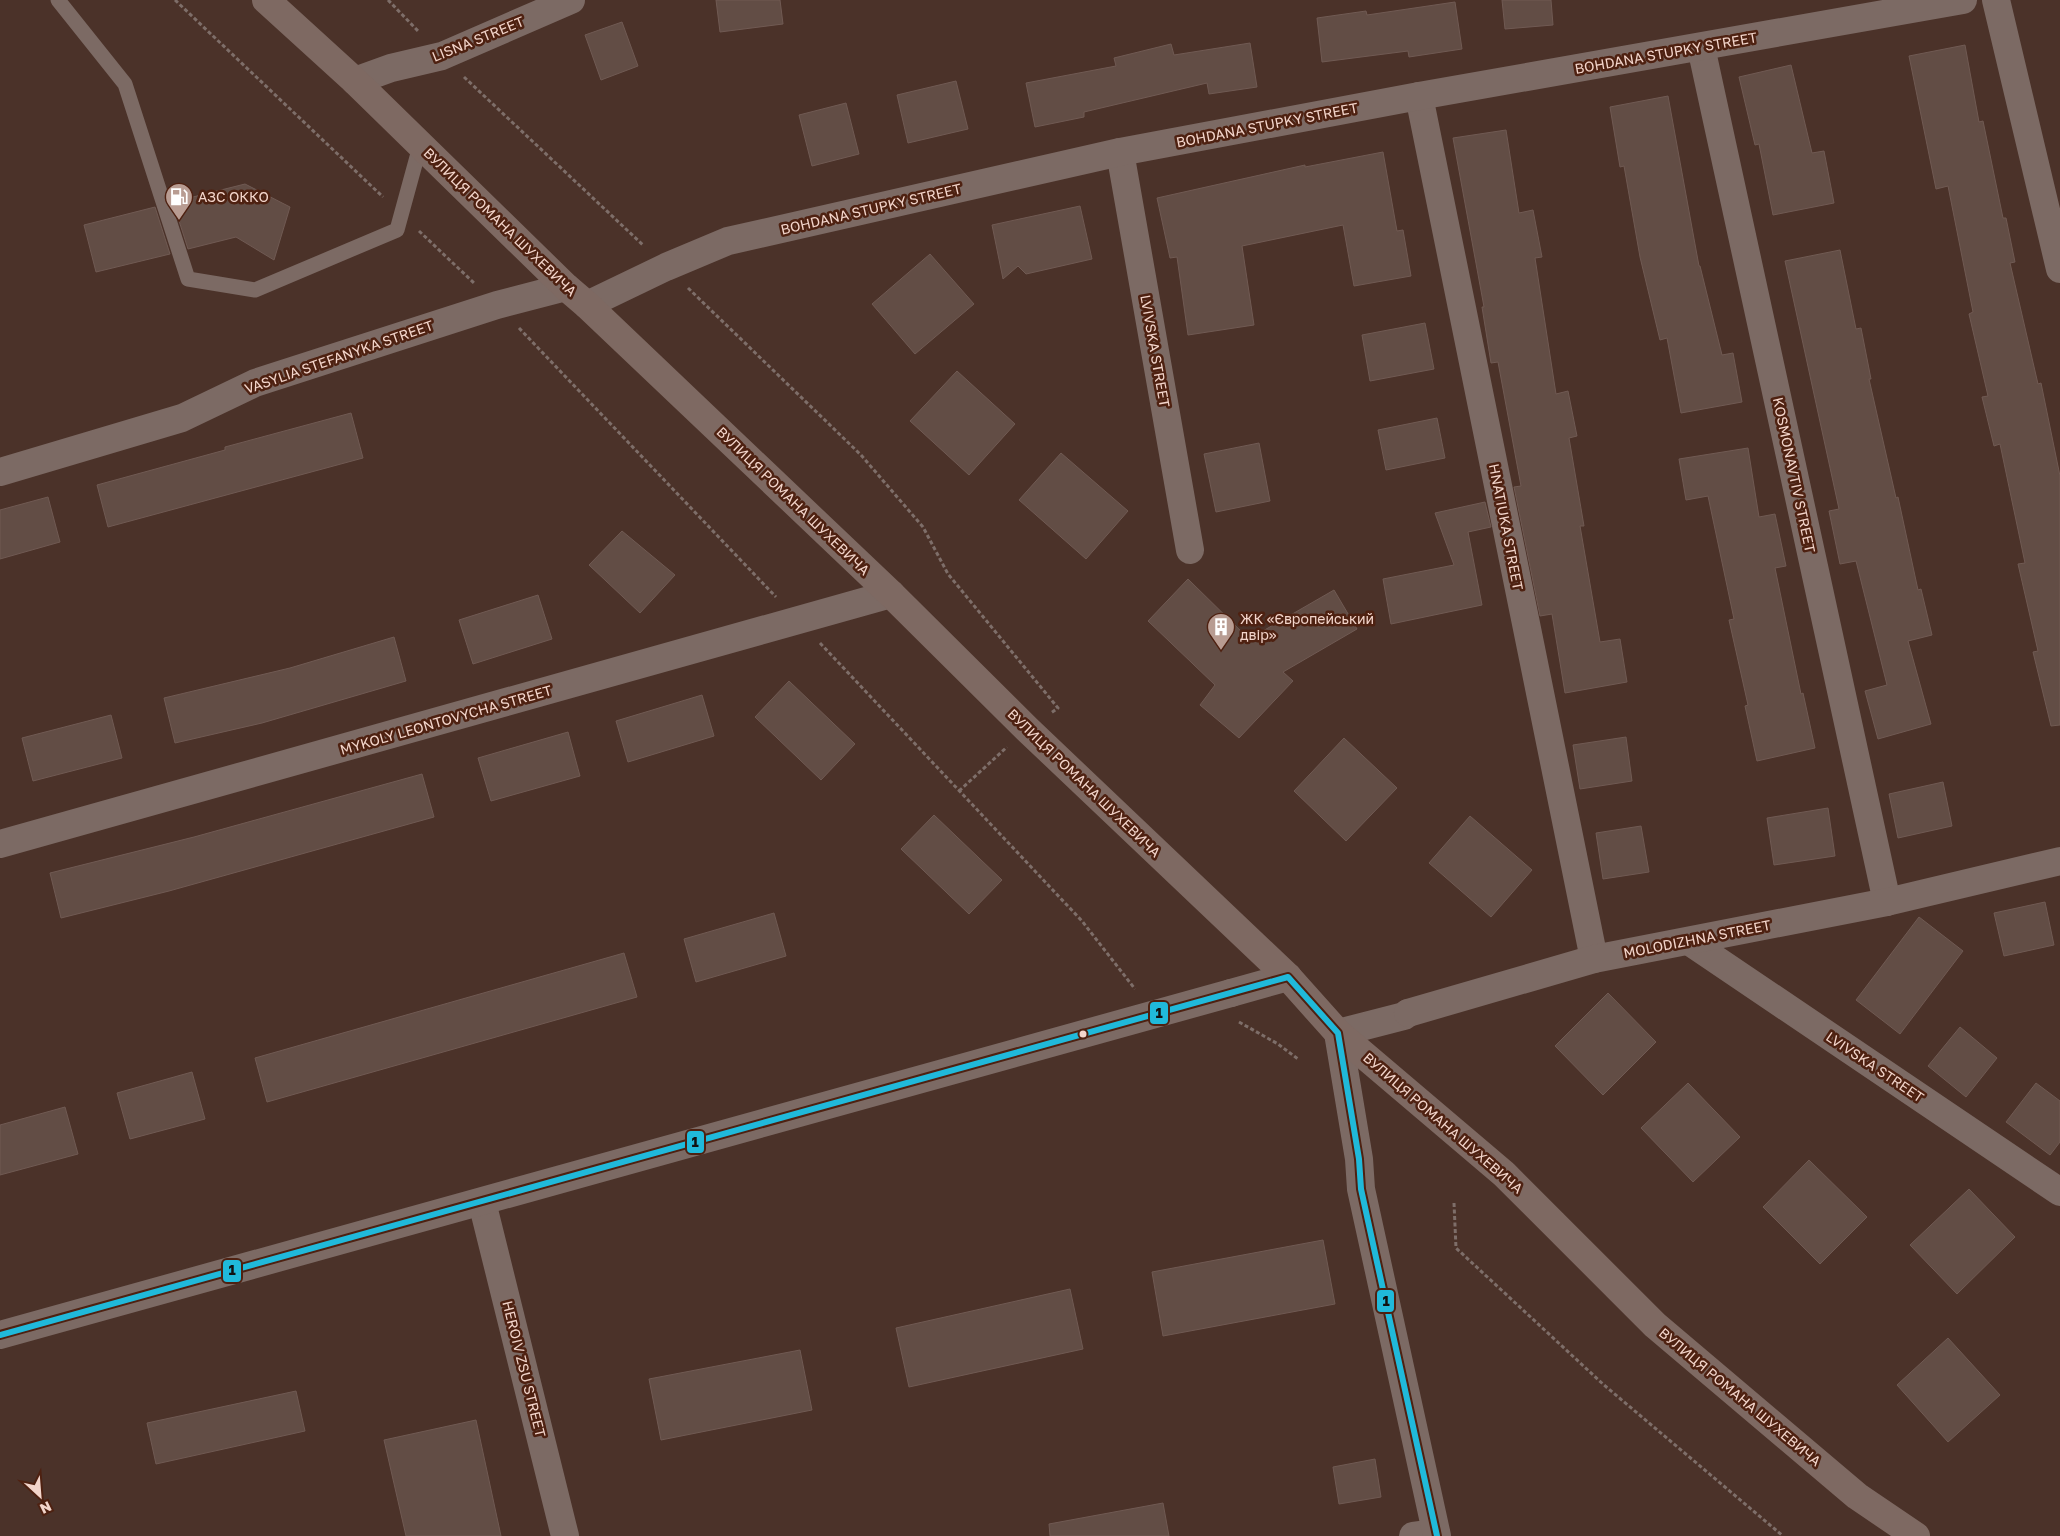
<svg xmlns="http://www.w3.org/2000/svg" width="2060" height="1536" font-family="'Golos Text',sans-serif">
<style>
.building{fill:#624d45;stroke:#705a53}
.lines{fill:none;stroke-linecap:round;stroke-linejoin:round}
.path{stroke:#7e6e69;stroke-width:3;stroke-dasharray:4 2.5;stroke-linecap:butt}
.service{stroke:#7c6a64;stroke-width:15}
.minor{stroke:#7c6a64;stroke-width:28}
.tertiary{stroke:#7c6a64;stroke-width:28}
.primary{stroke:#7e6962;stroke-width:28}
.bus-1-casing{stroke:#4e2111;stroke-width:10}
.bus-1{stroke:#20b9da;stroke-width:6}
.bus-dot{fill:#f3d5cb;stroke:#4e2111;stroke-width:2}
.labels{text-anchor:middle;stroke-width:5;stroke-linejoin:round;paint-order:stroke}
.street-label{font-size:14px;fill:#f3d5cb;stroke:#4e2111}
.poi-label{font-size:14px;fill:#f3d5cb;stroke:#4e2111;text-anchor:start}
.line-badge{stroke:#4e2111;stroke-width:2}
.pale-badge-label{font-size:14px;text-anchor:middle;font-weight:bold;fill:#111}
</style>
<rect width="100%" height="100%" fill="#4b3229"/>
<g class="building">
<path d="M716,0H780L783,24L720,32Z"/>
<path d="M1502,0H1551L1553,25L1505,29Z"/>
<path d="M1455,2L1462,49L1409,57L1408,51L1322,62L1317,18L1366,11L1367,15Z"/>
<path d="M622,22L638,66L601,80L585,35Z"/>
<path d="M1250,43L1257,87L1209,94L1207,83L1084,112V117L1035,127L1026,83L1116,66L1114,58L1171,44L1174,55Z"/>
<path d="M1965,45L1979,122L1983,121L2003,218H2006L2015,262L2010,263L2038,384L2041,383L2060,476V725L2051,726L2033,652L2038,651L2018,564L2025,563L2000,444L1994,446L1982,397L1988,396L1969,314L1973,312L1948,186L1936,189L1909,56Z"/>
<path d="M1791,65L1812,153L1824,151L1834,203L1773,215L1759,144L1755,145L1739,77Z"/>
<path d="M956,81L968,129L908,143L897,95Z"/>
<path d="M1668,96L1699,266H1700L1722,355L1733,353L1742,402L1681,413L1667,338L1660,340L1640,257L1624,166L1620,167L1610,107Z"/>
<path d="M846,103L859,154L812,166L799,115Z"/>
<path d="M1506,130L1519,213L1533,210L1542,257L1535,258L1556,394L1568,391L1577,436L1569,438L1584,526H1580L1600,642L1620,639L1627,682L1565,693L1552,614L1540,616L1514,487L1521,486L1498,362L1491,363L1482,307H1484L1453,138Z"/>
<path d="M1383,152L1397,231L1403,230L1411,276L1354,286L1343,225L1242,246L1254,325L1188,335L1177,257L1170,258L1157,198L1305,165V167Z"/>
<path d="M245,184L290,207L274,260L236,237L188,249L173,202Z"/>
<path d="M1080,206L1092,259L1026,274L1018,266L1003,279L992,225Z"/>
<path d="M155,207L170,254L96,272L84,225Z"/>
<path d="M1840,250L1856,329L1861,328L1871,379H1869L1896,498L1898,497L1918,590L1921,589L1932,635L1908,641L1931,724L1878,739L1865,691L1887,685L1856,561L1840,564L1829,511L1839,509L1785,261Z"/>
<path d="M930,254L974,304L915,354L872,304Z"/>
<path d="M1425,323L1434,369L1370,381L1362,335Z"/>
<path d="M957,371L1015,424L969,475L910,421Z"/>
<path d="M351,413L363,458L108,527L97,485L225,450V447Z"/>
<path d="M1437,418L1445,458L1386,470L1378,430Z"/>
<path d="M1259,443L1270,501L1216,512L1204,454Z"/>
<path d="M1748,448L1759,517L1775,514L1786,566L1775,568L1801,694L1803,693L1815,748L1757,761L1745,706L1748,705L1729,620L1734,619L1708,496L1686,500L1679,459Z"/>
<path d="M1061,453L1128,511L1086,559L1019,500Z"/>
<path d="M48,497L60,542L0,559V510Z"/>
<path d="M1485,502L1491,527L1468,532L1482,605L1391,624L1383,579L1454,565L1435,513Z"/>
<path d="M622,531L675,575L640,613L589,565Z"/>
<path d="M1188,579L1249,639L1334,590L1357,629L1283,672L1293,681L1239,738L1200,705L1215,685L1148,621Z"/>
<path d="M538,595L552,639L473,664L459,620Z"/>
<path d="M394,637L406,681L262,723L175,743L164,698L290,668Z"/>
<path d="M789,681L855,744L821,780L755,717Z"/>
<path d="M702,695L714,736L628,762L616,721Z"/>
<path d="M111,715L122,758L33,781L22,738Z"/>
<path d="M568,732L580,776L491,801L478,758Z"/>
<path d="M1626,737L1632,781L1580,789L1573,745Z"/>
<path d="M1344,738L1397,788L1346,841L1294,791Z"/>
<path d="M422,774L434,817L169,891L61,918L50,873L194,837Z"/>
<path d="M1943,782L1952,826L1898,838L1889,794Z"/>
<path d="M1828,808L1835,856L1774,865L1767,818Z"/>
<path d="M934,815L1002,880L969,914L901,849Z"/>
<path d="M1470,816L1532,870L1491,917L1429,863Z"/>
<path d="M1641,826L1649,872L1603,879L1596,833Z"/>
<path d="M2045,902L2054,945L2004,956L1994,913Z"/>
<path d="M774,913L786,956L696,982L684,939Z"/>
<path d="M1919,917L1963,951L1900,1034L1856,1000Z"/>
<path d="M624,953L637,997L267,1102L255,1058Z"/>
<path d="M1608,993L1656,1042L1603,1095L1555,1046Z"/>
<path d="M1960,1027L1997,1058L1966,1097L1928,1066Z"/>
<path d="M192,1072L205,1119L130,1139L117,1093Z"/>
<path d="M1688,1083L1740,1137L1693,1182L1641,1128Z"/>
<path d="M2036,1083L2060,1101V1142L2050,1155L2006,1122Z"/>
<path d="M65,1107L78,1154L0,1175V1125Z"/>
<path d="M1809,1160L1867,1217L1820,1264L1763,1207Z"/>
<path d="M1969,1189L2015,1237L1957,1294L1910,1245Z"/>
<path d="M1323,1240L1335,1304L1163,1336L1152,1272Z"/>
<path d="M1070,1289L1083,1349L909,1387L896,1328Z"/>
<path d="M1948,1338L2000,1395L1948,1442L1897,1385Z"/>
<path d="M800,1350L812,1410L661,1440L649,1379Z"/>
<path d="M296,1391L305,1431L156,1464L147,1423Z"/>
<path d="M476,1420L501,1536H406L384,1440Z"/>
<path d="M1375,1459L1381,1497L1339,1504L1333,1467Z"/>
<path d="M1163,1503L1169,1536H1050L1049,1524Z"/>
</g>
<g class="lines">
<g class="path">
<path d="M175,0L383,197"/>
<path d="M388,0L419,32"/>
<path d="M464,77L643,245"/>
<path d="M419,231L474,283"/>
<path d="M688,288L861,455L923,527L948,574L1058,708L1051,713"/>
<path d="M519,328L776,597"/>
<path d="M820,643L1082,921L1135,989"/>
<path d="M959,791L1007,747"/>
<path d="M1239,1022L1278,1044L1298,1059"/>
<path d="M1454,1203L1456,1248L1604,1385L1783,1536"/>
</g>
<path class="service" d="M58,0L125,84L188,279L255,290L397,230L420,146"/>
<g class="minor">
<path d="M1996,0L2060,269"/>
<path d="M1701,47L1887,902"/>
<path d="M355,81L391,68L442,56L571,0"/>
<path d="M1419,96L1594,959"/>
<path d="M1120,152L1190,550"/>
<path d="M587,305L666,267L728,241L1120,152L1419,96L1963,0"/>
<path d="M0,472L182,418L255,383L497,305L566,287"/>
<path d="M0,844L891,594"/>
<path d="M1690,942L2060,1192"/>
<path d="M1231,993L1288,977"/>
<path d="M1338,1033L1404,1016L1408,1013"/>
<path d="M482,1202L565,1536"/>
<path d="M1413,1536L1436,1533"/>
</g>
<g class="tertiary">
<path d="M1408,1013L1594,959L1887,902L2060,861"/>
<path d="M1338,1033L1359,1159L1361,1189L1437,1536"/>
<path d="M0,1335L1231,993"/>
</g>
<path class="primary" d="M266,0L355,81L566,287L587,305L891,594L1027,729L1288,977L1338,1033L1504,1174L1655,1325L1857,1496L1916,1536"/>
<defs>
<path id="bus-1" d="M0,1335L1288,977L1338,1033L1359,1159L1361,1189L1437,1536"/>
</defs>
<use href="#bus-1" class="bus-1-casing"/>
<use href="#bus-1" class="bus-1"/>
</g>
<defs>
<symbol id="fuel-pin" viewBox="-11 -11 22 30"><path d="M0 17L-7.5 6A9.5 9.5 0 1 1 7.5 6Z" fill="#b89c92" stroke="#4e2111"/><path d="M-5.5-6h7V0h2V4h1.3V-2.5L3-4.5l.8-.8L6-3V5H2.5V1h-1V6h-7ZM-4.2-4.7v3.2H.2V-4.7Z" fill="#fff"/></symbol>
<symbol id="building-pin" viewBox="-11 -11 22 30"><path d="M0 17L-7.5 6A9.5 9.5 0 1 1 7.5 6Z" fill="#b89c92" stroke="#4e2111"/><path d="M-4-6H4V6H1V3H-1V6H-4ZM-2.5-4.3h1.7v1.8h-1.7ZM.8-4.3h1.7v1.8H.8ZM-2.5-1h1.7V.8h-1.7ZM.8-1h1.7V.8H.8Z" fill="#fff"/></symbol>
</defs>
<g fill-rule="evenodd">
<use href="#fuel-pin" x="163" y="181" width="32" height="43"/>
<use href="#building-pin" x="1205" y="611" width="32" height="43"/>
</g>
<circle class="bus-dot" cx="1083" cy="1034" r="4.5"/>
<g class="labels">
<g class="street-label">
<text transform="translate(478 39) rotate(-22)" y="5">LISNA STREET</text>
<text transform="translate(1666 53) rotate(-10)" y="5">BOHDANA STUPKY STREET</text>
<text transform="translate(1267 125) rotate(-11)" y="5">BOHDANA STUPKY STREET</text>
<text transform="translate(871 209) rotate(-13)" y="5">BOHDANA STUPKY STREET</text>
<text transform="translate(500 222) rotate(44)" y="5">ВУЛИЦЯ РОМАНА ШУХЕВИЧА</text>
<text transform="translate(1155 351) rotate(80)" y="5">LVIVSKA STREET</text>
<text transform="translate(339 357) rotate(-19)" y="5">VASYLIA STEFANYKA STREET</text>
<text transform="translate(1794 475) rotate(78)" y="5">KOSMONAVTIV STREET</text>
<text transform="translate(793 501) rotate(44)" y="5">ВУЛИЦЯ РОМАНА ШУХЕВИЧА</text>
<text transform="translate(1506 527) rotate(79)" y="5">HNATIUKA STREET</text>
<text transform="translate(446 720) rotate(-16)" y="5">MYKOLY LEONTOVYCHA STREET</text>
<text transform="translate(1084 783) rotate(44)" y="5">ВУЛИЦЯ РОМАНА ШУХЕВИЧА</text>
<text transform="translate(1697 939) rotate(-11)" y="5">MOLODIZHNA STREET</text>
<text transform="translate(1875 1067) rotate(34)" y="5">LVIVSKA STREET</text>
<text transform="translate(1443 1123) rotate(41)" y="5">ВУЛИЦЯ РОМАНА ШУХЕВИЧА</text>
<text transform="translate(524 1369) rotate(76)" y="5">HEROIV ZSU STREET</text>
<text transform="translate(1740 1397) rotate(40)" y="5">ВУЛИЦЯ РОМАНА ШУХЕВИЧА</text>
</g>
<g class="poi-label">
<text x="198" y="202">АЗС ОККО</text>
<text x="1240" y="624">ЖК «Європейський<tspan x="1240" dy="16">двір»</tspan></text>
</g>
</g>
<g class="line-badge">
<rect x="1149" y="1001" width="20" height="24" rx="5" fill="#20b9da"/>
<rect x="686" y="1130" width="19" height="24" rx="5" fill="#20b9da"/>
<rect x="222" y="1259" width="20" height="24" rx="5" fill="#20b9da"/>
<rect x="1376" y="1289" width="19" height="24" rx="5" fill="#20b9da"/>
</g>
<g class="pale-badge-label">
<text x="1159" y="1018">1</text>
<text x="695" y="1147">1</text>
<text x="232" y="1275">1</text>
<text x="1386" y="1306">1</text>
</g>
<g transform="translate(40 1496) rotate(154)" stroke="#4e2111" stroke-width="4" paint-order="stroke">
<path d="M0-4L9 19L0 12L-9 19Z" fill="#f3d5cb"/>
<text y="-8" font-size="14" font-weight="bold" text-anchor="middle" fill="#f3d5cb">N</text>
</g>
</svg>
